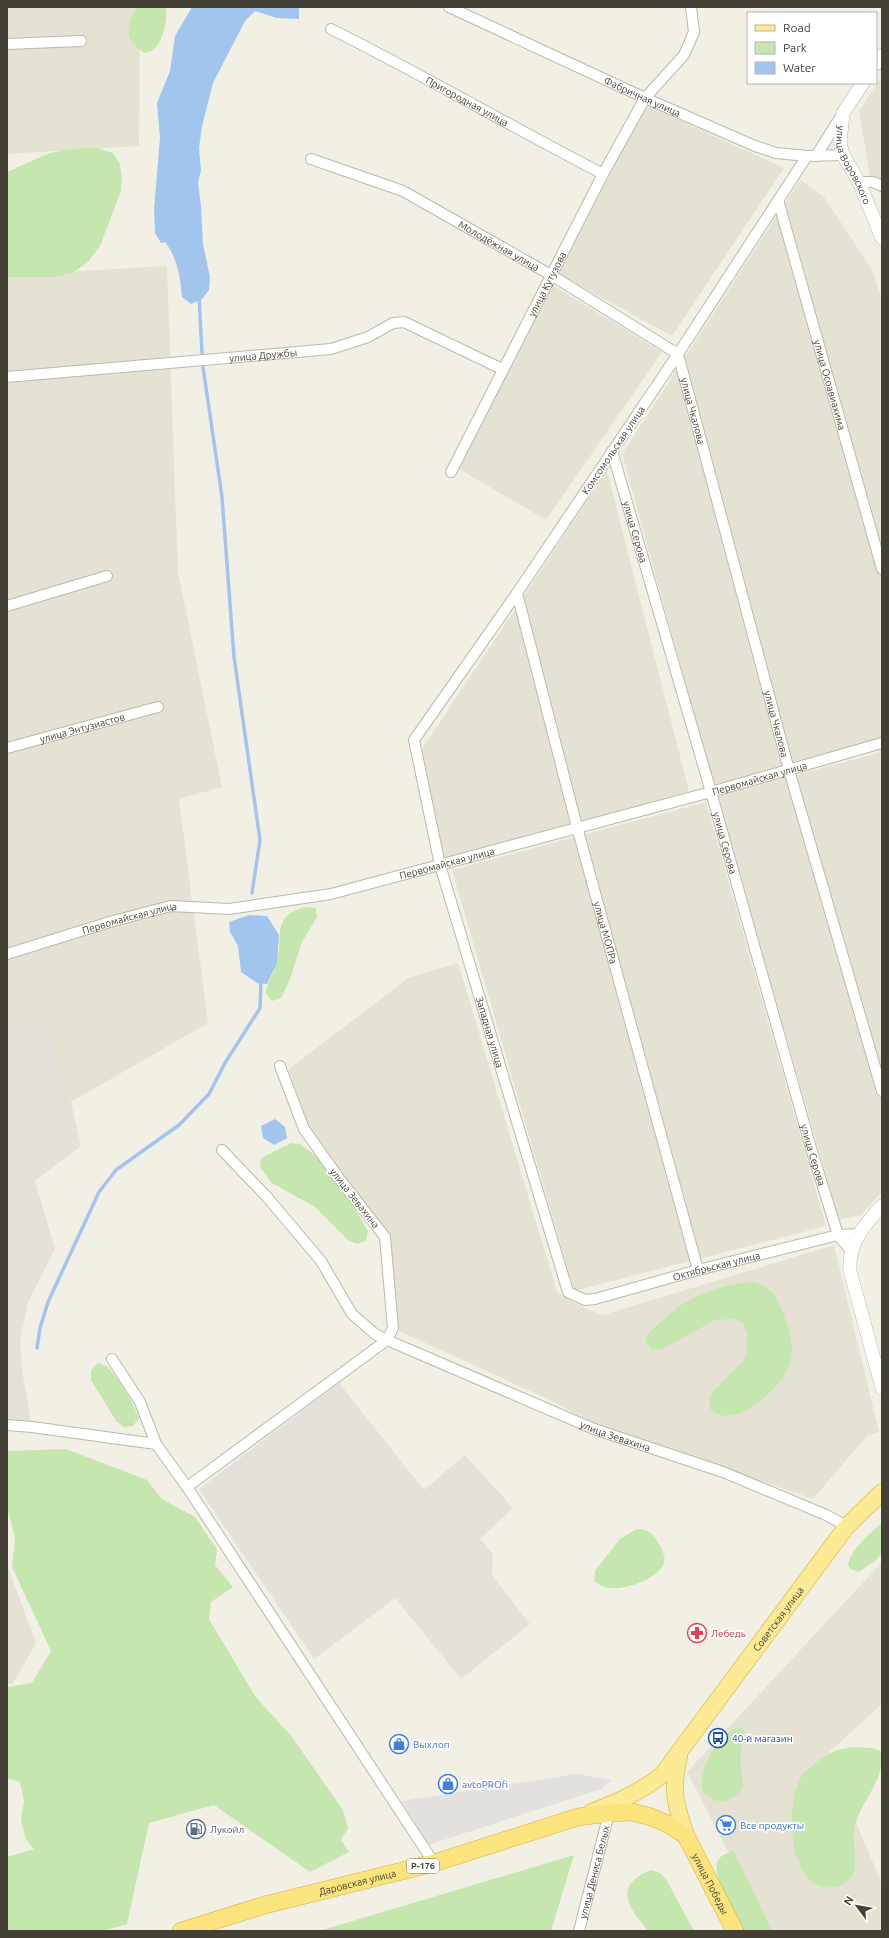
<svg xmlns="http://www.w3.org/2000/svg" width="889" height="1938" font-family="Ubuntu,sans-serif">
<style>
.residential{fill:#e6e2d3}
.industrial{fill:#e4e1da}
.green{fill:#c5e6ae}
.parking{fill:#e3e1dd}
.water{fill:#a2c5ee}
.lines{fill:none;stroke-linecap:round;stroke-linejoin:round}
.stream{stroke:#a2c5ee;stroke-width:3.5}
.minor-casing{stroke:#bdb8a8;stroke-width:12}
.tertiary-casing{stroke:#bdb8a8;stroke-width:14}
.primary-casing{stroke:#e0cb64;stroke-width:18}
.trunk-casing{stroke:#d9b237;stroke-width:18}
.minor{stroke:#fff;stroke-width:10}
.tertiary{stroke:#fff;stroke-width:13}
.primary{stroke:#fceb94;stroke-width:16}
.trunk{stroke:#fbe47e;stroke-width:17}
.labels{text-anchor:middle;stroke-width:3.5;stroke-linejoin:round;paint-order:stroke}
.shield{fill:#fff;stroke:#7c7972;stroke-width:1}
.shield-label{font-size:9px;font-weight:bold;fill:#444035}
.street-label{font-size:10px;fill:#444035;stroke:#fff}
.health-label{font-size:10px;fill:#be3a42;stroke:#fff;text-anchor:start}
.transit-label{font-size:10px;fill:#164399;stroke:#fff;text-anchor:start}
.shop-label{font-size:10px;fill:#366cbe;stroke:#fff;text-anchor:start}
.service-label{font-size:10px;fill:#4e5e75;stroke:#fff;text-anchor:start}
</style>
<rect width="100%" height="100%" fill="#f2f0e5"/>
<g class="residential">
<path d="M7,7H140L139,146L7,154Z"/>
<path d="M882,76V182L870,177L859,111Z"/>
<path d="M646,105L784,168L672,336L558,274Z"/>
<path d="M800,180L824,197L873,271L882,300V738L714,787L622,454Z"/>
<path d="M167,266L178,572L222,787L179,799L208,1023L71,1102L43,1022L7,1032V275Z"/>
<path d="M552,285L662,352L546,520L459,469Z"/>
<path d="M607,471L689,791L442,862L420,752Z"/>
<path d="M882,752V1192L861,1215L839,1220L717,796Z"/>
<path d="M706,802L826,1226L574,1291L452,870Z"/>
<path d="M458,963L557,1292L582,1307L603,1315L834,1245L879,1432L867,1436L813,1499L597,1425L554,1402L397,1330L388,1232L310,1131L289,1069L408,978Z"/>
<path d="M882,1562V1704L827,1754L882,1884V1931H769L687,1772Z"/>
<path d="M7,1564L36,1643L13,1684H7Z"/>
</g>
<g class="industrial">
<path d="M43,1022L71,1102L81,1146L35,1181L55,1249L28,1302L20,1341L22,1370L32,1427L7,1425V1032Z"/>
<path d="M339,1383L424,1490L465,1455L513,1508L480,1539L493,1554L492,1575L530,1624L461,1679L395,1598L314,1659L199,1489Z"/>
</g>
<g class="green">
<path d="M136,7H166C168,18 163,42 154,49C152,51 148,52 145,53C123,41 126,26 136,7Z"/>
<path d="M97,148L113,153L120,164L122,177L121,191L100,246L87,263L72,273L54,277H7V172L50,153L70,149Z"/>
<path d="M305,907L316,908L317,917L302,942L290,979L281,998L272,1001L266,993C267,982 273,975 276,964C285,939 269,917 305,907Z"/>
<path d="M291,1143L300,1144L316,1156L343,1189L368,1231L366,1240L358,1244L349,1241L315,1207L272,1183L260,1167L261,1158Z"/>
<path d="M752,1282C771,1286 776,1296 783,1313C789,1329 796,1349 789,1366C782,1386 741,1425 718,1414C715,1413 713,1411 710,1409L709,1399L714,1391L743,1361L747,1352V1333L743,1324L734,1319L715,1320L662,1349H652L645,1342C649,1330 652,1330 660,1323C685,1297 717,1285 752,1282Z"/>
<path d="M98,1363C101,1364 105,1365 107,1367C116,1373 136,1407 139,1418L133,1426L124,1427L116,1421L91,1380V1370Z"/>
<path d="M66,1449L147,1480L162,1499L195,1517L217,1549L215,1565L233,1587L211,1602L209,1619L255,1696L292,1737L343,1810L348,1828L341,1840L349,1852L310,1872L214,1805L149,1823L127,1924L103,1931H7V1857L34,1849L26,1839L21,1820L24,1801L20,1782L7,1778V1687L32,1683L51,1651L12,1567L15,1537L7,1507V1451Z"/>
<path d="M882,1523V1552L876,1560L859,1572L850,1569L848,1565C852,1548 869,1534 882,1523Z"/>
<path d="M637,1529C648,1529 653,1533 658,1543C662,1549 666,1556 664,1563C659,1578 626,1590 611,1588C604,1588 600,1585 594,1581L595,1571L620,1539Z"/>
<path d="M740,1727L744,1730L740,1759L743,1785L739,1794L726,1801H717L704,1794C694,1774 718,1732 740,1727Z"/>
<path d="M853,1747L873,1748L882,1752C885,1783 857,1804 854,1831C852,1844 858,1858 854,1870C847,1892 817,1893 805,1875C789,1851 786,1797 804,1773C806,1770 810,1768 813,1765C826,1754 835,1749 853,1747Z"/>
<path d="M734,1851L772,1931H742C736,1917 710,1874 718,1860C722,1854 728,1853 734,1851Z"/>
<path d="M574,1855L551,1931H319Z"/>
<path d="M651,1870L660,1873L667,1881L694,1931H648C629,1907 612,1886 651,1870Z"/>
</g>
<path class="parking" d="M577,1774L612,1780L601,1789L428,1845L402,1801Z"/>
<g class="water">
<path d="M192,7H299V19L277,18L255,11L245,21L213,83L202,126L199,148L201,171L198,182L201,206L203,244L210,277L209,290L202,299L191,304L182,297C180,277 178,259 165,242L161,243L155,233L154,209L160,138L157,103L170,71L175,36Z"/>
<path d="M249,915L267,916L279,935L277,963L267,984L257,983L241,972L238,946L230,932L229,922Z"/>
<path d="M275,1119L285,1127L287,1138L274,1145L263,1138L261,1126Z"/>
</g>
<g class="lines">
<g class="stream">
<path d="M199,296L202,353"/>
<path d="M203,367L222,497L234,657L260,840L252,893"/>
<path d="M37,1348L40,1328L48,1302L99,1192L116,1170L179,1125L209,1094L225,1063L260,1008L261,978"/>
</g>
<defs>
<g id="minor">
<path id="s1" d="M449,7L645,98L755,146L776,153L807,156L843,155"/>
<path id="s2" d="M331,29C423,75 512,127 603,174"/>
<path d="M7,44L81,41"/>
<path id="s3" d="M807,156L678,354L517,593L414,740L440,865L568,1292L585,1300L595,1299L698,1270L838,1235L858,1234"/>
<path d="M816,156L843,113"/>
<path id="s4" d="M311,159L403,191L551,275L678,354L789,770L882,1091"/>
<path d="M859,182H873L882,186"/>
<path id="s5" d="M778,200L882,569"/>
<path id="s6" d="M7,377L331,349L368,337L393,323L404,322L502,369"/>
<path id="s7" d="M612,451L711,792L811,1148L838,1235L851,1251"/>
<path id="s8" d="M451,472L603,174L645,98L684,55L694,32L691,7"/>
<path id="s9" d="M517,593L577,827L698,1270"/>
<path d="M7,606L107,576"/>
<path id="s10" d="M7,748L158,707"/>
<path id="s11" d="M7,954L113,921L171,906L229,909L331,894L711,792L882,743"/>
<path d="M222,1150L267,1197L321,1261L352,1314L375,1334L387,1340L393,1328L385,1237L338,1177L304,1129L280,1066"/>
<path d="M112,1359L140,1402L156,1444L187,1487L434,1863"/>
<path d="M7,1425L32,1427L156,1444"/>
<path id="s12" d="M187,1487L387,1340L594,1429L723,1472L824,1514L847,1526"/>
<path id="s13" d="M579,1931L609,1813"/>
</g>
<g id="tertiary">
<path d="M876,64L882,55"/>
<path id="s14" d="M863,83L843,113L840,142L843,155L859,182L882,238"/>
<path d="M882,1206C864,1225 848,1243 850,1271L882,1388"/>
</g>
<g id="primary">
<path d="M679,1756C671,1790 675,1803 686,1836"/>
<path id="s15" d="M592,1812C618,1802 640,1792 662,1775L847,1526L882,1492"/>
</g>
<g id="trunk">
<path id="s16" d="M181,1931L265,1905L434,1863L578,1817L609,1813L632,1812L651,1817L668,1824L686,1836L735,1931"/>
</g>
</defs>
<use href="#minor" class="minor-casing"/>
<use href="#tertiary" class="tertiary-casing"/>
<use href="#primary" class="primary-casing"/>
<use href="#trunk" class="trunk-casing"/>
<use href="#minor" class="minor"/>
<use href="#tertiary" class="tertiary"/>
<use href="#primary" class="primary"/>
<use href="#trunk" class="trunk"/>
</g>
<defs>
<symbol id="pharmacy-ring" viewBox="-11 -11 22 22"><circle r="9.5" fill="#fff" stroke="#e0444e" stroke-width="1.5"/><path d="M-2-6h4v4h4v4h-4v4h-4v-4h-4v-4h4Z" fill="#e0444e"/></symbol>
<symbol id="bus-ring" viewBox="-11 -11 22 22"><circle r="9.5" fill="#fff" stroke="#1a4fb4" stroke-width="1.5"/><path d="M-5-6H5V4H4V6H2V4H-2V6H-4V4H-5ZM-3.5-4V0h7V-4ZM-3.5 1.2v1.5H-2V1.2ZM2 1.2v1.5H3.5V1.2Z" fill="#1a4fb4"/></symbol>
<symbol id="shop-ring" viewBox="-11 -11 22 22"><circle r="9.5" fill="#fff" stroke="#3f7fe0" stroke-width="1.5"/><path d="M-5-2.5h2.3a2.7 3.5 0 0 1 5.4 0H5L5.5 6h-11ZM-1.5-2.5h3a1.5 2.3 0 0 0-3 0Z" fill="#3f7fe0"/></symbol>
<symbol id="supermarket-ring" viewBox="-11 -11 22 22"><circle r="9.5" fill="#fff" stroke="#3f7fe0" stroke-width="1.5"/><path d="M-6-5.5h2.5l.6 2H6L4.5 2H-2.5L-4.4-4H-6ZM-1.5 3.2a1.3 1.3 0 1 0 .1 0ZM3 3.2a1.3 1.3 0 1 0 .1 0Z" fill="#3f7fe0"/></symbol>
<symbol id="fuel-ring" viewBox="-11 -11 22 22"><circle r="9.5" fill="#fff" stroke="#5c6f8a" stroke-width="1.5"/><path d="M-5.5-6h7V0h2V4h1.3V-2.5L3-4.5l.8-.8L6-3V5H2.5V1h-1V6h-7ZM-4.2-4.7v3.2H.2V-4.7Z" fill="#5c6f8a"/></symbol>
</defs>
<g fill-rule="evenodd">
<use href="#pharmacy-ring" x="686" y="1622" width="22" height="22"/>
<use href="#bus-ring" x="707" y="1727" width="22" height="22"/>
<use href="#shop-ring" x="388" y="1733" width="22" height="22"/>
<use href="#shop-ring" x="437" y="1773" width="22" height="22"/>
<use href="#supermarket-ring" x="715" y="1814" width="22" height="22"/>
<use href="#fuel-ring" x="185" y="1818" width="22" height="22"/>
</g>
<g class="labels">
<rect class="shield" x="407" y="1859" width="32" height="14" rx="3"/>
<g class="shield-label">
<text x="423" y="1869">Р-176</text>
</g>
<g class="street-label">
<text dy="4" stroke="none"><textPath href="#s1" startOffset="213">Фабричная улица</textPath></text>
<text dy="4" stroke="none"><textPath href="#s2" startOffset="154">Пригородная улица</textPath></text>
<text dy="4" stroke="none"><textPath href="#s14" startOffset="91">улица Воровского</textPath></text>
<text dy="4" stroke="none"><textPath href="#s4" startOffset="208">Молодёжная улица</textPath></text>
<text dy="4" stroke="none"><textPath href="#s8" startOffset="211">улица Кутузова</textPath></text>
<text dy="4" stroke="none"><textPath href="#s6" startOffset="257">улица Дружбы</textPath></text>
<text dy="4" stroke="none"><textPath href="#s5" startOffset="192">улица Осоавиахима</textPath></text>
<text dy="4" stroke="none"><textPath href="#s4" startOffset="476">улица Чкалова</textPath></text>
<text transform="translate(613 450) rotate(-56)" y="4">Комсомольская улица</text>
<text dy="4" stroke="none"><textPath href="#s7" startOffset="84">улица Серова</textPath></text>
<text dy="4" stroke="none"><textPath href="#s4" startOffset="800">улица Чкалова</textPath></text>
<text dy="4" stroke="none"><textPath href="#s10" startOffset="78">улица Энтузиастов</textPath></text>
<text dy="4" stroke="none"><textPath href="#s11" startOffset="776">Первомайская улица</textPath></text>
<text dy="4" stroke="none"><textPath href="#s7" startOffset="408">улица Серова</textPath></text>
<text dy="4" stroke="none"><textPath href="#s11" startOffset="452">Первомайская улица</textPath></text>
<text dy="4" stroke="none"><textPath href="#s11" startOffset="128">Первомайская улица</textPath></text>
<text dy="4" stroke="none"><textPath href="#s9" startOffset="351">улица МОПРа</textPath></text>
<text dy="4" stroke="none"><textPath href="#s3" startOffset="1006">Западная улица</textPath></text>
<text dy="4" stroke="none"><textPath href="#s7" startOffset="732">улица Серова</textPath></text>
<text transform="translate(355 1198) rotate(52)" y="4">улица Зевахина</text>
<text dy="4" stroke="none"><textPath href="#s3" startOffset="1432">Октябрьская улица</textPath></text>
<text dy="4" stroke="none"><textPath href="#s12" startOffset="496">улица Зевахина</textPath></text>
<text dy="4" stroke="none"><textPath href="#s15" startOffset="274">Советская улица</textPath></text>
<text dy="4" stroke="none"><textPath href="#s13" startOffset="61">улица Дениса Белых</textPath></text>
<text dy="4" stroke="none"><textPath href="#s16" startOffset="183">Даровская улица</textPath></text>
<text dy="4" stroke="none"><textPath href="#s16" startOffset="581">улица Победы</textPath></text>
</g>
<g class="health-label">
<text x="711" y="1637">Лебедь</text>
</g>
<g class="transit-label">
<text x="732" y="1742">40-й магазин</text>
</g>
<g class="shop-label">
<text x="413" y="1748">Выхлоп</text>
<text x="462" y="1788">avtoPROfi</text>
<text x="740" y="1829">Все продукты</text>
</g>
<g class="service-label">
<text x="210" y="1833">Лукойл</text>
</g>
</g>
<rect width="889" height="1938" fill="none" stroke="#444035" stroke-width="16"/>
<rect x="747" y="12" width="130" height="72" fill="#ffffff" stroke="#b4b3ae"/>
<rect x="755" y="25" width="20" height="6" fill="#fceb94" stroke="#b4b3ae"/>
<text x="783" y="32" font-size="12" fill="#444035">Road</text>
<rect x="755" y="42" width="20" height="12" fill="#c5e6ae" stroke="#b4b3ae"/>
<text x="783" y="52" font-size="12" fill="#444035">Park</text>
<rect x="755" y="62" width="20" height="12" fill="#a2c5ee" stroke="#b4b3ae"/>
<text x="783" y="72" font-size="12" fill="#444035">Water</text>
<g transform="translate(857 1906) rotate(302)" stroke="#ffffff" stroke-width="3" paint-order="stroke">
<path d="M0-3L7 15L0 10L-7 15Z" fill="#444035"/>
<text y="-6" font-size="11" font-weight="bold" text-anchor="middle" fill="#444035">N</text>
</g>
</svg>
